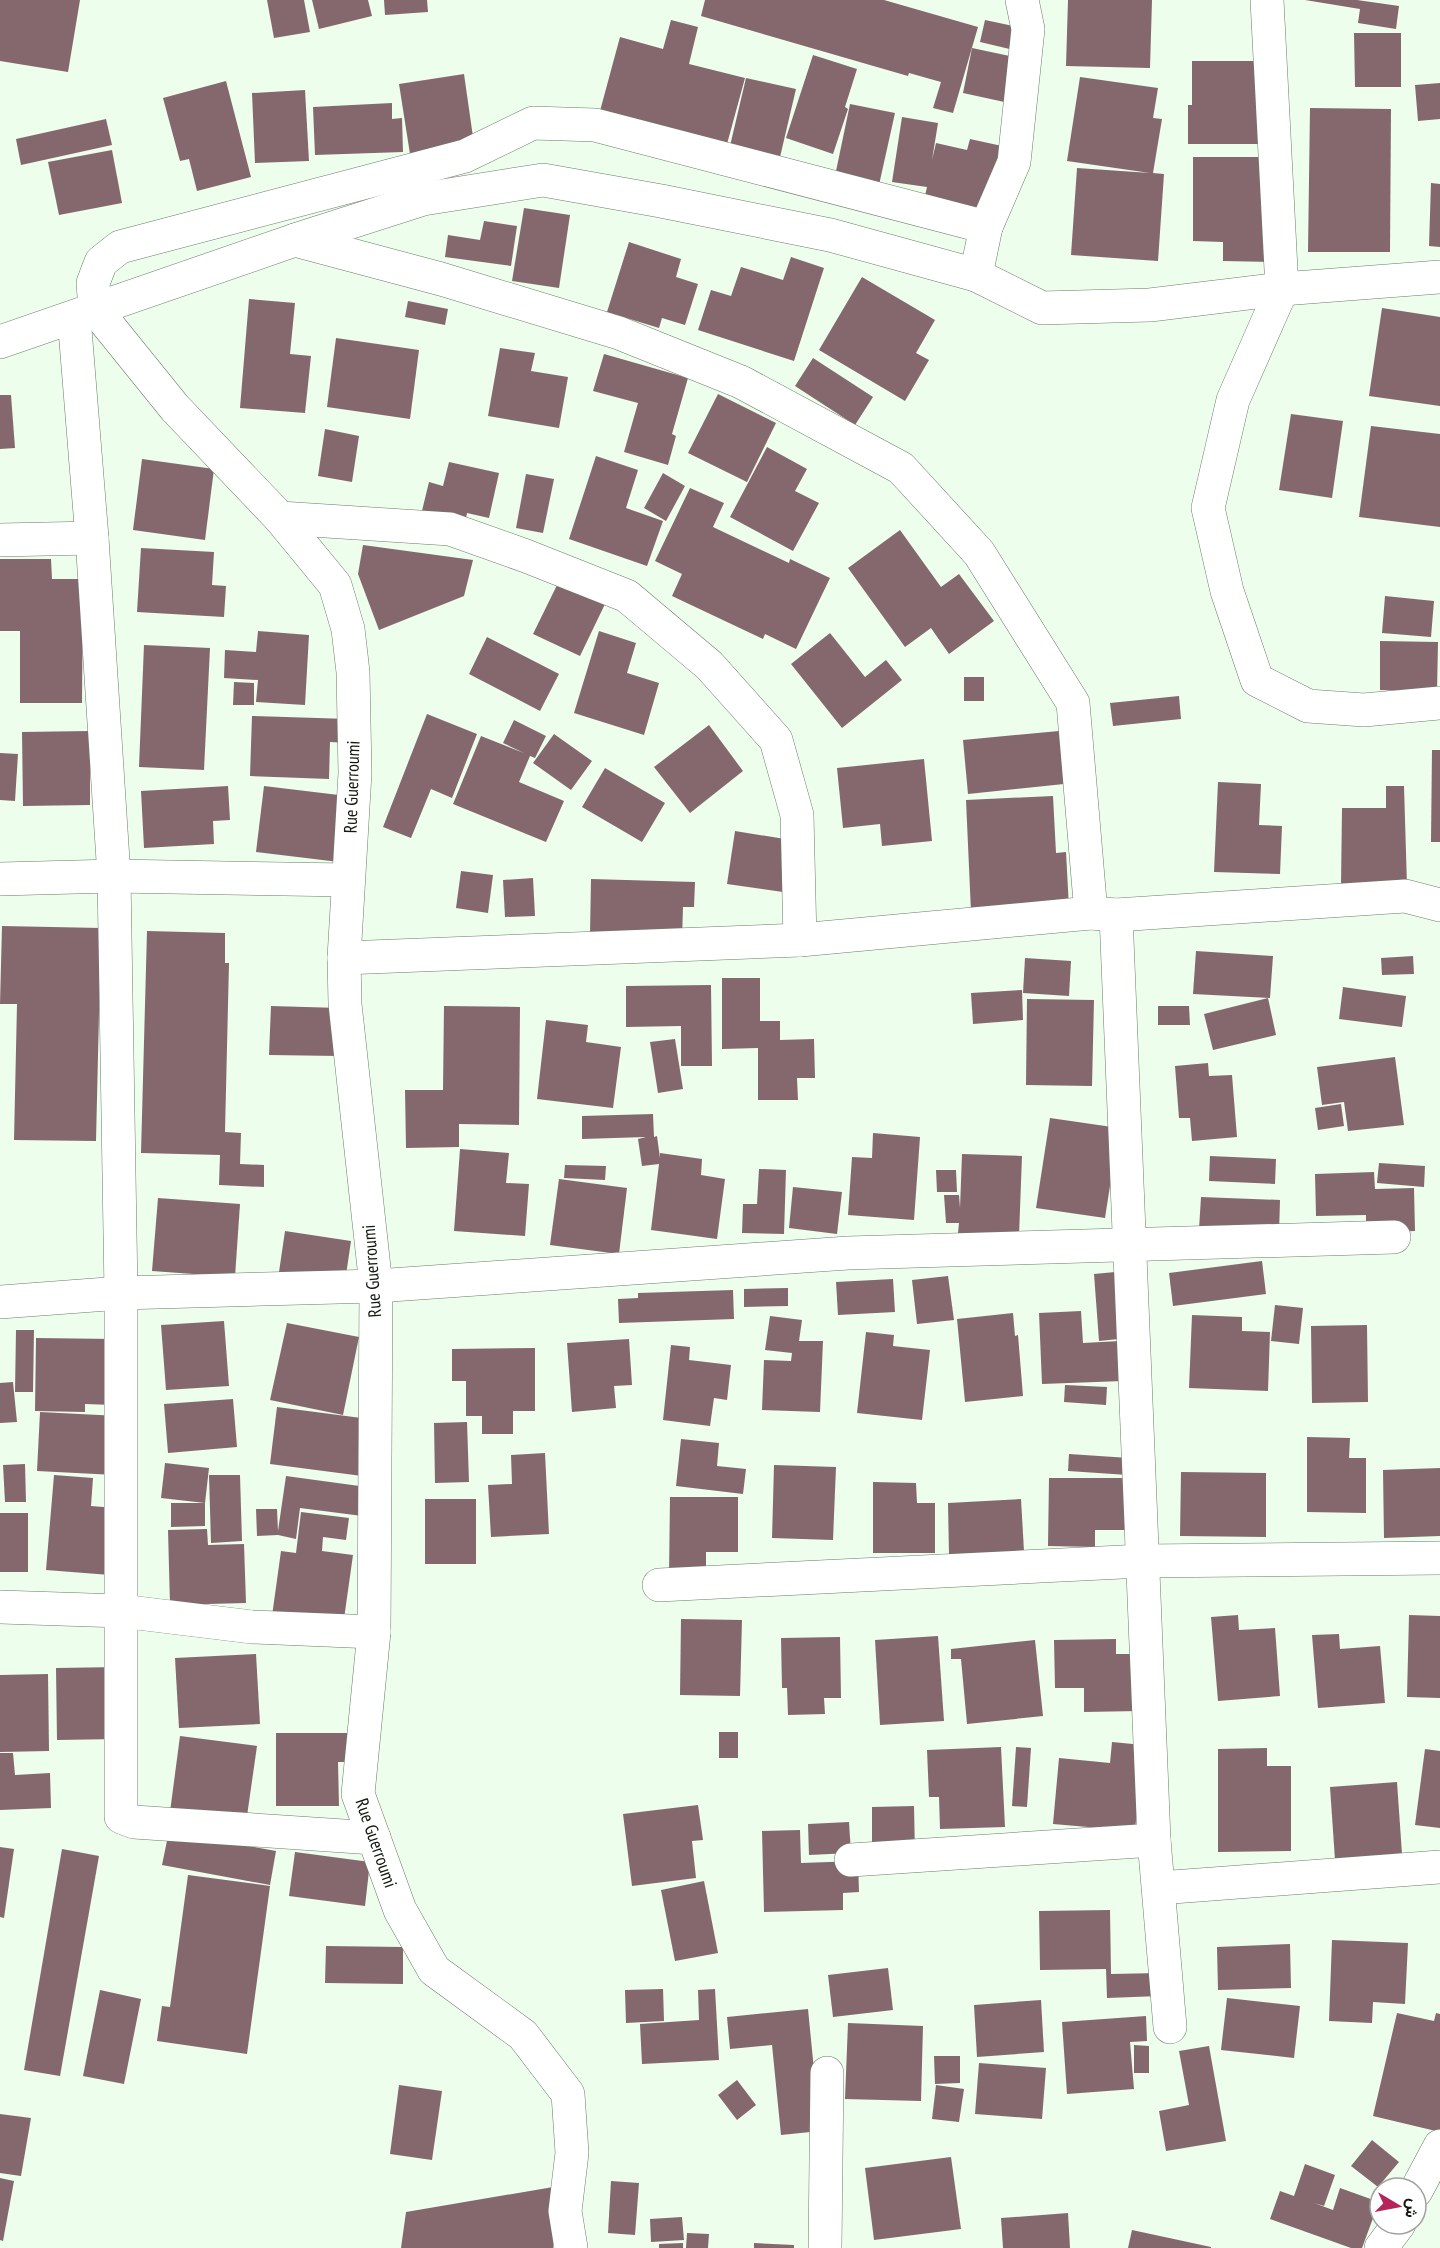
<svg xmlns="http://www.w3.org/2000/svg" width="1440" height="2248" font-family="'PT Sans Narrow',Vazirmatn,sans-serif">
<style>
.building{fill:#85686e}
.lines{fill:none;stroke-linecap:round;stroke-linejoin:round}
.street-casing{stroke:#6a7d69;stroke-width:34}
.street{stroke:#fff;stroke-width:33}
.labels{text-anchor:middle;stroke-width:4.5;stroke-linejoin:round;paint-order:stroke}
.street-label{font-size:18px;fill:#101810;stroke:#fff}
</style>
<rect width="100%" height="100%" fill="#edfeec"/>
<g class="building">
<path d="M0,0H80L68,72L0,61Z"/>
<path d="M267,0H304L310,32L274,38Z"/>
<path d="M312,0H368L372,16L319,29Z"/>
<path d="M384,0H427L428,12L385,15Z"/>
<path d="M705,0H884L978,27L953,113L933,108L941,82L909,73L908,76L701,16Z"/>
<path d="M1068,0H1152L1150,68L1066,66Z"/>
<path d="M1305,0H1357L1399,6L1396,29L1358,23L1360,9Z"/>
<path d="M671,20L698,27L689,64L745,78L727,144L600,111L620,37L663,49Z"/>
<path d="M985,20L1027,29L1022,52L980,42Z"/>
<path d="M1354,33H1401V87H1355Z"/>
<path d="M972,48L1019,58L1009,103L963,93Z"/>
<path d="M813,55L857,69L845,107L848,109L833,154L786,138Z"/>
<path d="M1192,61H1264L1268,144H1188V105H1192Z"/>
<path d="M464,74L474,144L410,154L399,84Z"/>
<path d="M1080,77L1158,88L1153,118L1162,119L1153,173L1164,174L1158,261L1071,255L1077,168L1150,173L1067,161Z"/>
<path d="M746,78L796,89L780,157L730,146Z"/>
<path d="M226,81L251,177L197,191L189,159L180,161L163,98Z"/>
<path d="M1440,83V119L1418,121L1415,85Z"/>
<path d="M305,90L309,161L255,163L252,93Z"/>
<path d="M392,103V119L402,118L403,152L315,155L313,107Z"/>
<path d="M850,104L895,113L879,185L835,176Z"/>
<path d="M1310,108L1391,109L1390,252H1308Z"/>
<path d="M902,117L938,123L932,160L936,143L967,150L970,139L1002,146L986,223L922,209L927,187L892,182Z"/>
<path d="M106,119L112,145L21,165L16,139Z"/>
<path d="M112,150L122,203L59,215L48,162Z"/>
<path d="M1193,157H1273L1272,262L1223,261V242L1193,241Z"/>
<path d="M1431,183L1440,184V247L1429,246Z"/>
<path d="M524,208L570,215L559,288L512,281Z"/>
<path d="M484,221L517,226L511,266L445,257L448,235L480,240Z"/>
<path d="M629,242L681,259L676,277L698,284L685,325L662,318L659,328L607,312Z"/>
<path d="M791,257L824,268L794,361L698,330L711,290L731,296L741,267L783,280Z"/>
<path d="M862,277L935,320L916,353L929,360L905,401L819,350Z"/>
<path d="M249,299L295,303L290,354L311,356L305,413L240,408Z"/>
<path d="M408,301L448,309L445,325L405,317Z"/>
<path d="M1382,308L1440,317V406L1369,396Z"/>
<path d="M336,338L419,350L410,419L327,407Z"/>
<path d="M500,348L535,353L531,371L568,377L559,428L488,416Z"/>
<path d="M604,354L688,378L672,434L676,436L668,465L624,452L638,403L593,391Z"/>
<path d="M813,358L873,397L855,425L795,386Z"/>
<path d="M718,394L776,423L747,482L688,453Z"/>
<path d="M0,395H11L15,448L0,449Z"/>
<path d="M1291,414L1343,421L1332,498L1279,490Z"/>
<path d="M1371,426L1440,434V527L1359,517Z"/>
<path d="M325,429L359,436L352,482L318,476Z"/>
<path d="M767,447L807,469L795,491L819,503L793,551L730,517Z"/>
<path d="M596,456L638,470L626,508L663,521L647,566L569,539Z"/>
<path d="M142,459L214,469L205,540L133,530Z"/>
<path d="M449,462L499,473L489,518L467,513L464,530L420,519L429,482L443,486Z"/>
<path d="M663,473L685,486L666,521L644,508Z"/>
<path d="M526,474L554,479L543,533L516,528Z"/>
<path d="M690,488L724,503L713,527L789,563L790,559L830,578L796,649L765,634L763,639L672,596L682,574L655,561Z"/>
<path d="M900,530L941,587L959,574L994,621L949,654L931,628L905,647L848,568Z"/>
<path d="M363,545L473,560L464,596L379,630L358,574Z"/>
<path d="M141,548L214,552L212,585L226,586L224,617L137,612Z"/>
<path d="M0,559H51L52,579H83L82,703H20V631H0Z"/>
<path d="M559,581L605,604L580,656L533,634Z"/>
<path d="M1385,596L1434,601L1431,637L1382,633Z"/>
<path d="M258,631L309,635L305,705L256,702L258,680L224,678L225,650L256,652Z"/>
<path d="M599,631L636,643L627,673L659,683L644,735L574,713Z"/>
<path d="M830,633L865,677L886,660L902,680L842,728L791,664Z"/>
<path d="M487,637L559,674L540,711L469,674Z"/>
<path d="M1380,641L1438,642L1437,692L1380,690Z"/>
<path d="M144,645L210,648L204,770L139,767Z"/>
<rect x="964" y="677" width="20" height="24"/>
<path d="M234,682L254,683V705H233Z"/>
<path d="M1179,696L1181,719L1113,726L1110,703Z"/>
<path d="M427,714L477,734L452,798L431,789L411,838L383,827Z"/>
<path d="M252,716L349,719L348,743L330,742L329,779L250,776Z"/>
<path d="M514,720L546,736L535,758L530,756L519,782L564,801L546,842L453,804L481,736L524,753L503,743Z"/>
<path d="M709,725L743,771L690,813L654,767Z"/>
<path d="M90,731V805L23,806L22,732Z"/>
<path d="M1059,731L1064,784L968,794L963,740Z"/>
<path d="M554,734L592,761L571,790L533,763Z"/>
<path d="M1432,750H1440V842H1431Z"/>
<path d="M0,753L18,754L15,801L0,800Z"/>
<path d="M924,759L932,841L882,846L880,824L843,828L837,768Z"/>
<path d="M605,768L665,803L642,842L582,807Z"/>
<path d="M1218,782L1261,784L1259,825L1282,826L1280,874L1214,872Z"/>
<path d="M228,786L230,820L213,821L214,844L144,848L141,791Z"/>
<path d="M264,786L347,796L339,862L256,852Z"/>
<path d="M1386,786H1404L1407,886H1341L1342,808H1386Z"/>
<path d="M1053,796L1056,853L1066,852L1069,908L971,912L966,800Z"/>
<path d="M735,831L791,840L783,892L727,884Z"/>
<path d="M461,871L493,875L488,913L456,908Z"/>
<path d="M533,878L535,916L505,917L503,880Z"/>
<path d="M591,879L695,882L694,907H683L682,939L590,934Z"/>
<path d="M2,926L101,928L96,1141L14,1140L17,1004H0Z"/>
<path d="M147,931L225,933V963H229L225,1132L241,1133L240,1164L264,1165V1187L219,1185L220,1155L141,1153Z"/>
<path d="M1196,951L1273,956L1270,998L1193,994Z"/>
<path d="M1413,956L1414,974L1382,975L1381,958Z"/>
<path d="M1025,958L1071,961L1069,996L1023,993Z"/>
<path d="M722,978H760V1021H780V1040L814,1039L815,1078H797L798,1100H758V1048L722,1049Z"/>
<path d="M711,985L712,1066H681V1026L626,1027V986Z"/>
<path d="M1343,987L1406,996L1402,1027L1339,1019Z"/>
<path d="M1022,990L1023,1020L973,1024L971,993Z"/>
<path d="M1268,998L1276,1035L1213,1050L1204,1014Z"/>
<path d="M1027,999L1094,1000L1092,1086L1026,1085Z"/>
<path d="M271,1006L340,1008L339,1056L269,1055Z"/>
<path d="M444,1006L520,1007L519,1125L459,1124V1147L406,1148L405,1090H443Z"/>
<path d="M1158,1006H1189L1190,1025H1158Z"/>
<path d="M546,1020L588,1025L586,1042L621,1047L613,1108L537,1099Z"/>
<path d="M675,1039L683,1089L658,1093L650,1042Z"/>
<path d="M1395,1057L1404,1125L1348,1131L1344,1102L1322,1105L1317,1067Z"/>
<path d="M1208,1063L1209,1076L1232,1075L1237,1137L1192,1141L1190,1118H1179L1175,1066Z"/>
<path d="M1341,1104L1344,1126L1318,1130L1315,1108Z"/>
<path d="M653,1114L654,1137L657,1136L660,1158V1153L702,1159L701,1175L725,1179L717,1239L651,1230L659,1164L642,1166L638,1139L646,1137L582,1139V1116Z"/>
<path d="M1050,1118L1119,1128L1105,1218L1036,1208Z"/>
<path d="M873,1133L920,1137L914,1220L848,1215L852,1157L872,1158Z"/>
<path d="M460,1149L509,1153L506,1183L529,1184L525,1236L454,1231Z"/>
<path d="M962,1154L1022,1156L1019,1236L958,1233L959,1223H946L944,1195H959L960,1208Z"/>
<path d="M1210,1156L1276,1159L1275,1184L1209,1181Z"/>
<path d="M1379,1163L1425,1166L1424,1187L1377,1183Z"/>
<path d="M565,1165L606,1166L605,1180L564,1178Z"/>
<path d="M759,1169L786,1170L784,1234L742,1233L743,1204H757Z"/>
<path d="M936,1170H956L957,1192H937Z"/>
<path d="M1374,1172L1375,1189L1414,1188L1415,1231L1366,1233V1215L1316,1216L1315,1174Z"/>
<path d="M559,1179L627,1188L619,1254L550,1245Z"/>
<path d="M793,1187L842,1192L837,1234L789,1228Z"/>
<path d="M1201,1197L1280,1200L1279,1232L1199,1229Z"/>
<path d="M158,1198L240,1204L235,1277L152,1271Z"/>
<path d="M285,1231L351,1241L345,1282L279,1272Z"/>
<path d="M1262,1261L1266,1294L1173,1306L1169,1273Z"/>
<path d="M1126,1271L1128,1338L1099,1341L1094,1274Z"/>
<path d="M948,1276L954,1320L917,1324L912,1280Z"/>
<path d="M893,1279L895,1312L838,1315L836,1282Z"/>
<path d="M788,1288V1306L744,1307V1289Z"/>
<path d="M733,1290L734,1319L619,1323L618,1299L638,1298V1293Z"/>
<path d="M1275,1305L1303,1308L1299,1344L1271,1341Z"/>
<path d="M1081,1311L1083,1343L1120,1341L1123,1381L1042,1384L1039,1313Z"/>
<path d="M1013,1313L1015,1336L1018,1335L1023,1396L965,1402L957,1319Z"/>
<path d="M1192,1315L1242,1317V1331L1270,1332L1268,1391L1189,1388Z"/>
<path d="M770,1316L802,1320L799,1341H823L820,1412L762,1410L764,1360L791,1361L792,1353L765,1350Z"/>
<path d="M224,1321L229,1386L166,1390L161,1325Z"/>
<path d="M287,1323L359,1337L343,1415L270,1400Z"/>
<path d="M1367,1325L1368,1402L1312,1403L1311,1326Z"/>
<path d="M16,1330H34L33,1392H15Z"/>
<path d="M866,1332L894,1335L893,1346L930,1350L922,1420L857,1413Z"/>
<path d="M36,1338L114,1339L113,1405L85,1404V1412L35,1411Z"/>
<path d="M629,1339L632,1385L614,1386L616,1408L572,1412L567,1343Z"/>
<path d="M671,1345L690,1347L689,1360L731,1365L727,1400L714,1398L710,1426L663,1420Z"/>
<path d="M535,1348V1411H513V1434H482V1416H466V1381H452V1349Z"/>
<path d="M13,1382L17,1422L0,1423V1383Z"/>
<path d="M1065,1385L1107,1387L1106,1405L1064,1402Z"/>
<path d="M233,1399L237,1447L168,1453L164,1404Z"/>
<path d="M277,1407L369,1419L362,1476L270,1464Z"/>
<path d="M40,1412L119,1416L115,1475L37,1471Z"/>
<path d="M467,1422L469,1482L435,1483L434,1423Z"/>
<path d="M1307,1437L1350,1438L1349,1458H1366V1513L1307,1512Z"/>
<path d="M681,1439L719,1443L717,1466L746,1469L743,1494L676,1486Z"/>
<path d="M545,1453L549,1534L491,1537L488,1485L512,1484L511,1455Z"/>
<path d="M1069,1454L1129,1458L1128,1475L1068,1471Z"/>
<path d="M165,1463L209,1468L205,1503L161,1498Z"/>
<path d="M25,1464L26,1502H5L3,1465Z"/>
<path d="M774,1465L836,1467L833,1540L772,1538Z"/>
<path d="M1440,1468V1536L1384,1538L1383,1470Z"/>
<path d="M1181,1472L1266,1473V1537L1180,1536Z"/>
<path d="M54,1475L93,1478L91,1506L116,1508L110,1575L46,1570Z"/>
<path d="M209,1475H240L242,1541L211,1543Z"/>
<path d="M286,1476L374,1488L370,1517L300,1508L296,1539L278,1535L257,1536L256,1509H277L278,1531Z"/>
<path d="M1049,1478H1130L1129,1530H1095V1547L1048,1546Z"/>
<path d="M873,1482L916,1483L917,1503H935V1553H873Z"/>
<path d="M670,1497H738V1552H706V1577H669Z"/>
<rect x="425" y="1499" width="51" height="65"/>
<path d="M1021,1499L1024,1551L949,1555L948,1503Z"/>
<path d="M171,1503H205V1526L171,1527Z"/>
<path d="M301,1512L349,1518L346,1540L323,1537L322,1551L353,1555L343,1626L272,1616L281,1551L296,1553Z"/>
<rect x="0" y="1513" width="28" height="59"/>
<path d="M207,1529L208,1545L244,1544L246,1603L170,1605L168,1530Z"/>
<path d="M1238,1615L1239,1630L1275,1628L1280,1696L1218,1701L1211,1617Z"/>
<path d="M1409,1615L1440,1616V1698L1407,1697Z"/>
<path d="M681,1619L742,1620L740,1696L680,1695Z"/>
<path d="M1339,1634L1340,1649L1380,1646L1385,1703L1318,1708L1312,1635Z"/>
<path d="M938,1636L944,1721L880,1725L875,1640Z"/>
<path d="M840,1637L841,1698H824L825,1714L788,1715L787,1688H782L781,1638Z"/>
<path d="M1116,1639V1654H1138L1139,1711L1084,1712V1688H1055L1054,1640Z"/>
<path d="M1035,1640L1043,1716L967,1724L961,1659H951V1649Z"/>
<path d="M256,1654L260,1724L179,1728L175,1658Z"/>
<path d="M119,1667L120,1739L57,1740L56,1668Z"/>
<path d="M48,1674L49,1751L0,1752V1675Z"/>
<rect x="719" y="1732" width="19" height="26"/>
<path d="M276,1733H358V1762H338L339,1806H276Z"/>
<path d="M180,1736L257,1746L246,1823L170,1812Z"/>
<path d="M1112,1742L1143,1745L1135,1831L1053,1824L1059,1758L1110,1763Z"/>
<path d="M1001,1747L1005,1827L940,1829L939,1797H929L927,1750Z"/>
<path d="M1016,1747L1031,1748L1027,1807L1012,1806Z"/>
<path d="M1267,1748V1766H1291V1851L1218,1852V1749Z"/>
<path d="M1425,1749L1440,1751V1828L1415,1825Z"/>
<path d="M0,1753H13L15,1775L50,1773L51,1808L0,1810Z"/>
<path d="M1397,1782L1402,1854L1335,1860L1330,1787Z"/>
<path d="M698,1805L703,1840L692,1841L696,1878L632,1886L623,1814Z"/>
<path d="M914,1806L915,1854L872,1855V1807Z"/>
<path d="M849,1822L851,1853L809,1855L808,1824Z"/>
<path d="M800,1830L801,1863L858,1861L859,1892L843,1893V1910L764,1912L762,1831Z"/>
<path d="M169,1831L276,1851L270,1885L162,1865Z"/>
<path d="M0,1847L14,1849L4,1918L0,1917Z"/>
<path d="M62,1849L99,1856L60,2076L24,2070Z"/>
<path d="M295,1852L370,1862L365,1906L289,1896Z"/>
<path d="M188,1875L270,1886L247,2054L157,2041L162,2006L170,2007Z"/>
<path d="M704,1881L718,1953L675,1961L661,1890Z"/>
<path d="M1110,1910L1111,1974L1159,1973L1160,1996L1107,1998L1106,1969L1040,1970L1039,1911Z"/>
<path d="M1332,1940L1408,1943L1405,2004L1373,2002L1372,2023L1329,2021Z"/>
<path d="M1290,1944L1291,1988L1218,1990L1217,1947Z"/>
<path d="M326,1946L403,1947V1984L325,1983Z"/>
<path d="M888,1968L893,2010L833,2017L828,1975Z"/>
<path d="M663,1989L664,2021L626,2023L625,1990Z"/>
<path d="M715,1989L719,2060L642,2064L640,2024L699,2020L698,1990Z"/>
<path d="M100,1990L141,1999L124,2084L83,2076Z"/>
<path d="M1227,1998L1300,2006L1294,2058L1221,2050Z"/>
<path d="M1041,2000L1044,2052L977,2057L974,2005Z"/>
<path d="M808,2009L820,2131L781,2135L772,2045L730,2049L727,2017Z"/>
<path d="M1397,2013L1434,2021L1436,2013L1440,2014V2132L1373,2116Z"/>
<path d="M1146,2016L1147,2041L1130,2042L1134,2089L1067,2094L1062,2022Z"/>
<path d="M848,2023L923,2026L921,2101L845,2099Z"/>
<path d="M1134,2045L1149,2046V2073H1134Z"/>
<path d="M1209,2046L1226,2141L1166,2151L1159,2111L1189,2105L1179,2051Z"/>
<path d="M934,2056H960V2083L935,2084Z"/>
<path d="M979,2063L1046,2068L1042,2119L975,2114Z"/>
<path d="M737,2080L756,2105L737,2120L718,2095Z"/>
<path d="M399,2085L442,2091L432,2160L390,2154Z"/>
<path d="M936,2085L964,2089L959,2122L932,2119Z"/>
<path d="M0,2114L31,2118L21,2176L0,2173Z"/>
<path d="M1372,2140L1399,2162L1378,2187L1351,2166Z"/>
<path d="M951,2157L961,2229L874,2240L865,2168Z"/>
<path d="M1305,2164L1335,2175L1324,2206L1314,2203L1333,2210L1340,2188L1379,2202L1362,2248H1351L1270,2219L1280,2191L1294,2196Z"/>
<path d="M0,2178L14,2181L3,2241L0,2240Z"/>
<path d="M611,2181L639,2183L635,2235L608,2233Z"/>
<path d="M559,2186L560,2193L553,2248H401L406,2212Z"/>
<path d="M1068,2213L1070,2248H1003L1001,2218Z"/>
<path d="M682,2217L684,2240L651,2242L650,2219Z"/>
<path d="M1132,2230L1211,2247V2248H1128Z"/>
<path d="M687,2233L709,2234L708,2248H686Z"/>
<path d="M683,2243V2248H659V2244Z"/>
<path d="M754,2243L794,2245V2248H754Z"/>
</g>
<g class="lines">
<defs>
<g id="street">
<path d="M1022,0L1028,29L1014,162L986,227L976,275L1042,308L1150,305L1282,289L1440,277"/>
<path d="M1267,0L1282,289L1233,400L1208,508L1227,591L1257,680L1308,706L1364,710L1440,703"/>
<path d="M295,240L441,279L619,333L741,382L901,468L979,553L1073,703L1091,913"/>
<path d="M74,317L92,538L114,876L121,1293V1817L134,1822L374,1838"/>
<path d="M0,342L295,240L423,199L543,180L661,201L830,235L976,275"/>
<path d="M280,518L450,529L526,556L627,596L709,665L776,740L797,815L800,940"/>
<path d="M0,540L92,538"/>
<path d="M0,879L114,876L347,880"/>
<path d="M1116,915L1154,1840L1170,2027"/>
<path d="M344,958L800,940L1091,913L1116,915L1405,896L1440,905"/>
<path d="M0,1302L121,1293L376,1286L848,1253L1394,1237"/>
<path d="M659,1585L1142,1561L1440,1558"/>
<path d="M0,1607L121,1611L252,1627L374,1632"/>
<path d="M851,1860L1154,1840"/>
<path d="M1159,1888L1440,1867"/>
<path d="M1416,2191L1440,2146"/>
<path d="M571,2248L565,2211L572,2153L568,2094L523,2035L434,1970L400,1910L358,1794L374,1632L376,1286L345,1004L344,958L355,773L353,672L348,629L335,585L280,518L175,408L95,309L93,283L101,262L120,247L465,156L533,123L595,125L986,227"/>
<path d="M825,2248L827,2073"/>
<path d="M1381,2248L1399,2224"/>
</g>
</defs>
<use href="#street" class="street-casing"/>
<use href="#street" class="street"/>
</g>
<g class="labels">
<g class="street-label">
<text transform="translate(352 787) rotate(-88)" y="6">Rue Guerroumi</text>
<text transform="translate(372 1271) rotate(-94)" y="6">Rue Guerroumi</text>
<text transform="translate(376 1843) rotate(71)" y="6">Rue Guerroumi</text>
</g>
</g>
<g transform="translate(1398 2206) rotate(100)"><circle r="28" fill="#ffffff" stroke="#9fa39f" stroke-width="1.5"/>
<path d="M0-4.5L10 22L0 15L-10 22Z" fill="#b42658"/>
<text y="-9" font-size="16" font-weight="bold" text-anchor="middle" fill="#101810">ش</text>
</g>
</svg>
